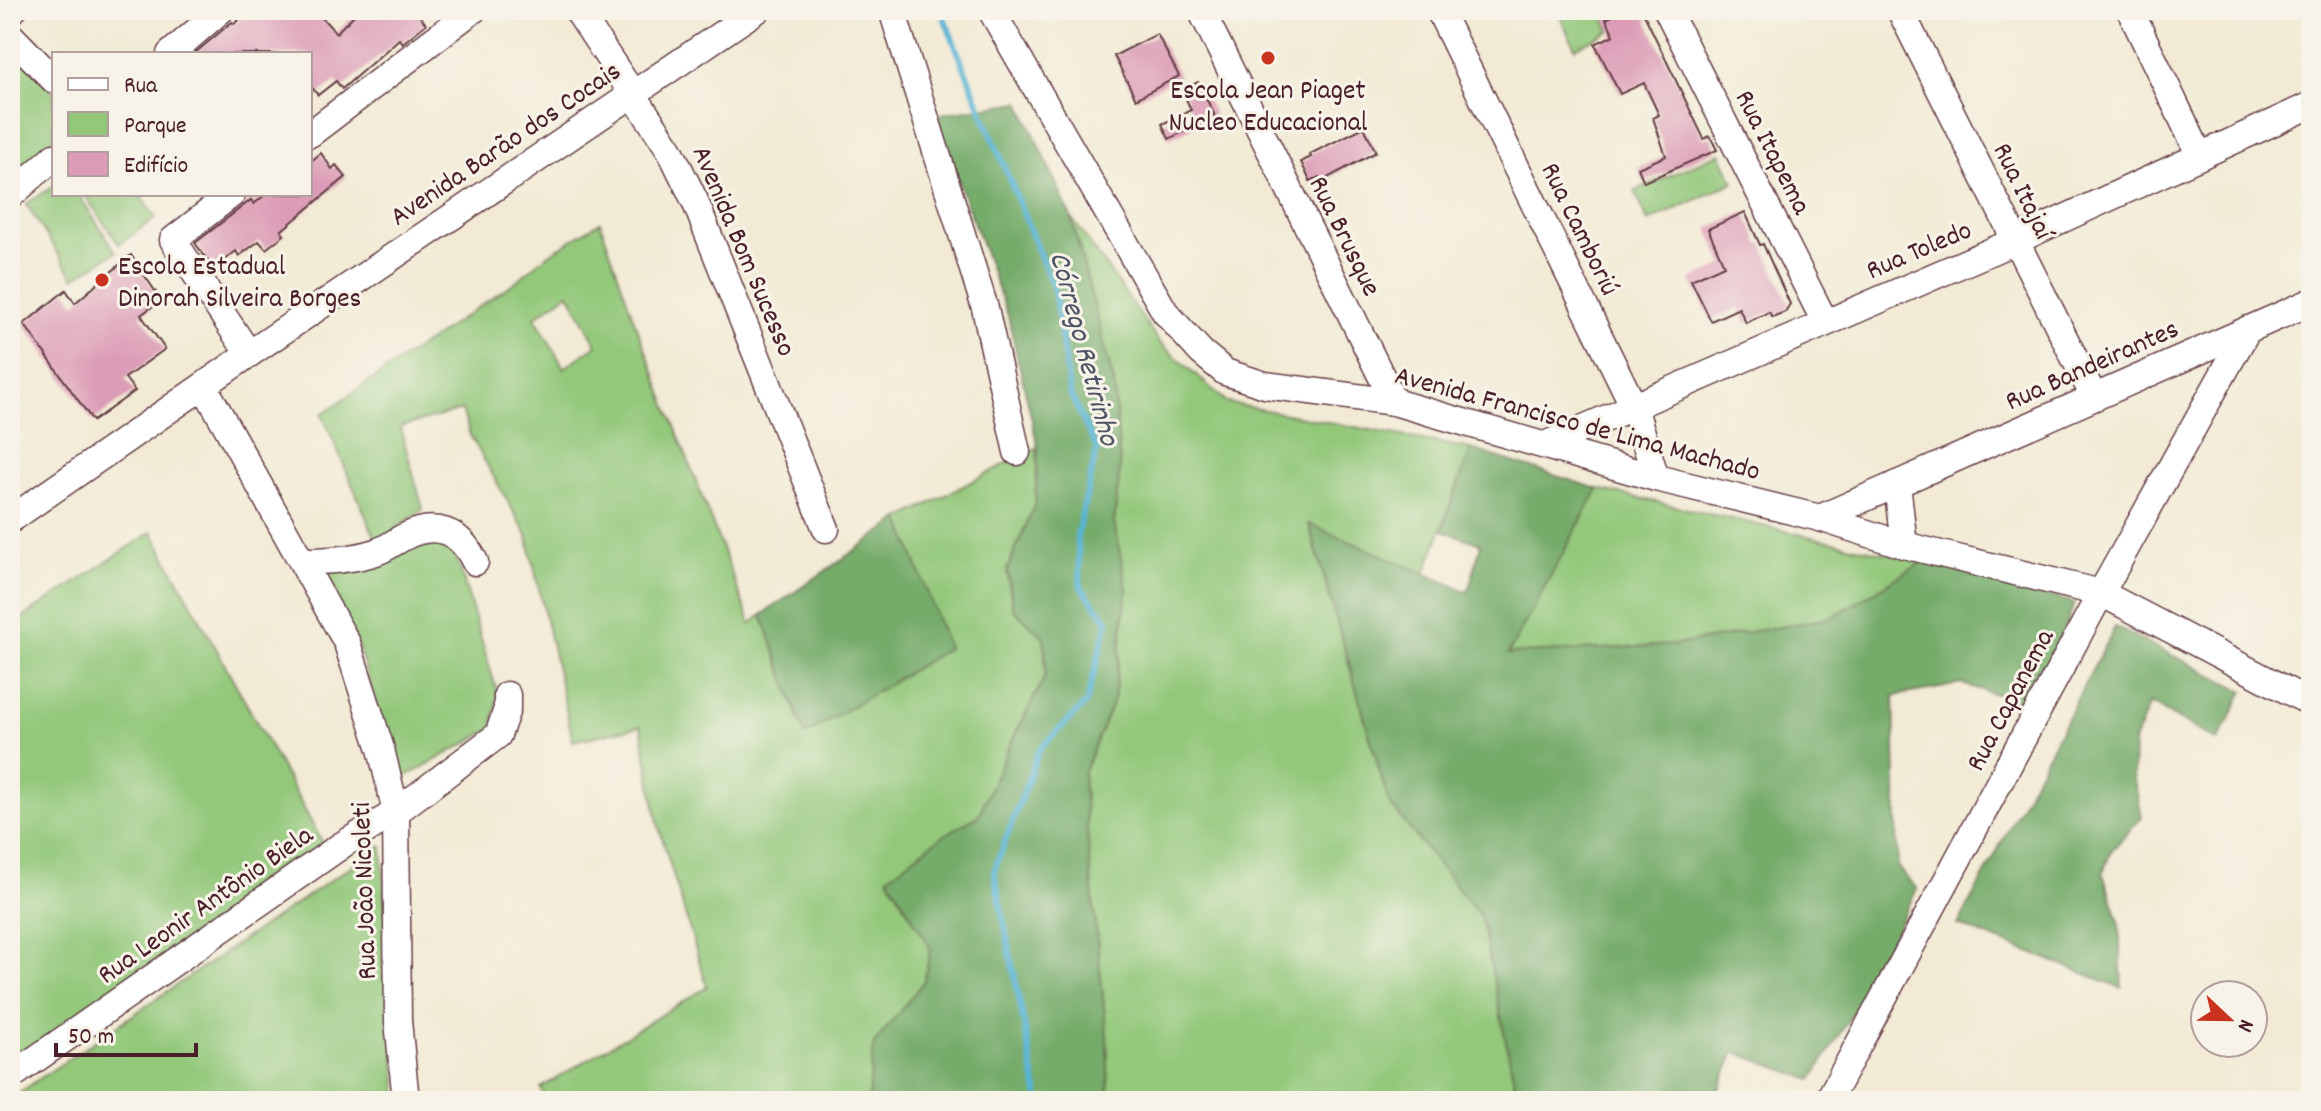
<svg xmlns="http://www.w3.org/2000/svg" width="2321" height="1111" font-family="Dekko,sans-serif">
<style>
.green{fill:#93c87a;stroke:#6e7452;stroke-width:2;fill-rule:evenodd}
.forest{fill:#76ac6a;stroke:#60664a;stroke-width:2}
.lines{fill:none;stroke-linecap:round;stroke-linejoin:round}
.stream{stroke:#55b3d4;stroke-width:6}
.building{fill:#dc9bb6}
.minor-casing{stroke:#633d44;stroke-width:29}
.minor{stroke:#fff;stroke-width:26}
.poi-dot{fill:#c8321e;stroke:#f7f3e8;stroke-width:3}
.labels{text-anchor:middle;stroke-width:6;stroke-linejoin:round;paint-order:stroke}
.poi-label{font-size:28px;fill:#4a1f2b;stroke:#f7f3e8}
.street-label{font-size:28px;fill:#4a1f2b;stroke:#f7f3e8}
.water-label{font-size:30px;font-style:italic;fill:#4e5366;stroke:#f7f3e8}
</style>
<rect width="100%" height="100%" fill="#f7f3e8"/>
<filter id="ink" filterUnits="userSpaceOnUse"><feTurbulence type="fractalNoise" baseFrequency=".0125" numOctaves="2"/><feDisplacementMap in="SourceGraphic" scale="16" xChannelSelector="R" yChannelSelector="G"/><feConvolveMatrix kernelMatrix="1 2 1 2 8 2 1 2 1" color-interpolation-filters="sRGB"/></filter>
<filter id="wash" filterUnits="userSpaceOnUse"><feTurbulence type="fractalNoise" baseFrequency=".006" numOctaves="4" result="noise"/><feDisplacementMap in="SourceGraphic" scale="32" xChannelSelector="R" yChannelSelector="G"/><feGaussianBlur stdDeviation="1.8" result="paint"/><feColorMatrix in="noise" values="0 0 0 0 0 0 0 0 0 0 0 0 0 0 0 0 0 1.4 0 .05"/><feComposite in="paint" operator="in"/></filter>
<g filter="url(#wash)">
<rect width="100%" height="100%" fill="#f2ead4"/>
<g class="green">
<path d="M1557,10H1600L1610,31L1575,48Z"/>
<path d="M10,47L54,92V149L10,190Z"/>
<path d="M1720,153L1734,182L1648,222L1635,191Z"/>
<path d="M54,186V194H78L116,252L74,278L26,204Z"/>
<path d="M84,194H139L156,218L119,244Z"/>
<path d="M1071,217L1160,343L1228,403L1471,449L1425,574L1309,525L1389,803L1481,917L1518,1101H1109L1107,1037L1089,859L1083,773L1114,699L1127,590L1114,523L1120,467L1114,383Z"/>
<path d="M600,222L634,320L751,624L762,615L805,735L948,648L900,519L1038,447L1035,504L1007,570L1013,609L1044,637L1046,675L1009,747L978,816L941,837L888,877L931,949L924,981L874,1044L868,1101H546L541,1088L707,987L658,824L641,726L573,741L527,535L470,435L462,410L400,427L423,509L377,542L322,414L515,282L548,255ZM569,293L597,345L564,368L535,317Z"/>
<path d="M1598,489L1923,562L1831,618L1674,645L1507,654Z"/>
<path d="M152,532L326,849L10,1068V626Z"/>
<path d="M430,537L454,549L498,695L492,729L401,779L356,641L322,568Z"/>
<path d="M382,845L398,1101H10V1099Z"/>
</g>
<g class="forest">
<path d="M1020,102L1071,217L1114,383L1120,467L1114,523L1127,590L1114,699L1083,774L1089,859L1107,1037L1109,1101H868L874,1044L924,981L931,949L888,877L941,837L978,816L1009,747L1046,674L1044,637L1013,609L1007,570L1035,504L1038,447L1008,316L934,115Z"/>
<path d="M1471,449L1598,489L1508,654L1674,645L1831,618L1923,562L2075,603L2032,705L1962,684L1894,696L1898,868L1917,889L1866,990L1812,1080L1735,1052L1714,1101H1518L1481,917L1389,803L1309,524L1468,592L1481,544L1442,530Z"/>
<path d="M900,519L948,648L805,735L762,615Z"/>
<path d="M2115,627L2244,691L2218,741L2150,703L2134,741L2133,776L2142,817L2110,852L2103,874L2119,921L2122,988L1958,925Z"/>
</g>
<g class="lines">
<path class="stream" d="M941,10L1054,290L1070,394L1097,449L1077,535L1081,587L1108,621L1086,703L1039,750L994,871L1039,1101"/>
</g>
<g id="blocks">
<g class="building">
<path d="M250,10H315L336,33L359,10H415L426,24L403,43L399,39L342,89L336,81L318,95L310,85V54H194L232,22L234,24Z"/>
<path d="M1624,10H1642L1704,139L1710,136L1717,150L1644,182L1638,168L1666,156L1653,118L1659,115L1644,83L1620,94L1595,44L1614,35L1606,19Z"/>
<path d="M1157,34L1179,76L1136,99L1114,56Z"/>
<path d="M1198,82L1215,116L1169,139L1162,124L1191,110L1182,90Z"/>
<path d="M1364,127L1376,152L1322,181L1320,177L1310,181L1301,162L1311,157L1310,154Z"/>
<path d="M321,153L332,169L336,165L346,177L281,231L284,235L266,249L259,241L239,256L236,251L214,269L195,243L251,200L254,204L266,194H310V162Z"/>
<path d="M1745,212L1760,245L1763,244L1790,304L1785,312L1772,317L1769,312L1746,323L1739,308L1711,321L1691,280L1724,265L1708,229Z"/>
<path d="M131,255L161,300L141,315L165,349L125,378L135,391L93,421L24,324L66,290L75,303Z"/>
</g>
</g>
</g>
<g filter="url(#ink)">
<use href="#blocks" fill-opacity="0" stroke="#633d44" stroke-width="2"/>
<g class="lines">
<defs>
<g id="minor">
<path d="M577,10L670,150L695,201L826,529"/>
<path d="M892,10L985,308L1017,452"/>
<path d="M991,10L1165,312L1201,352L1225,372L1265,385L1394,402L1656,478L1820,518L1904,545L2101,593L2311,703"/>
<path d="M1201,10L1394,402"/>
<path d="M1439,10L1634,407L1656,478"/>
<path d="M1667,10L1825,322"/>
<path d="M1900,10L2094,397"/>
<path d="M2130,10L2200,156"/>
<path d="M10,13L13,10"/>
<path d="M10,35L54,80"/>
<path d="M170,54L221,10"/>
<path d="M310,134L473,10"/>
<path d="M232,194L173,240L249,354"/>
<path d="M10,196L54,157"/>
<path d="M204,386L347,643L381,749L396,812L398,1021L406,1101"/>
<path d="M1547,444L2015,241L2311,105"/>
<path d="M1897,484L1904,545"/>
<path d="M1820,518L2311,302"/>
<path d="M10,520L249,354L757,10"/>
<path d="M302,561C327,561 352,560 376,552C386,549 394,542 404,537C435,521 460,530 475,562"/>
<path d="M10,1077L342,845L396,812L498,735L507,709V695"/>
<path d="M1828,1101L2101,593L2248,329"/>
</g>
</defs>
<use href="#minor" class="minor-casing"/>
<use href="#minor" class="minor"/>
</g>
</g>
<g class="poi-dot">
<circle cx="1268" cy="58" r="8"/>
<circle cx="102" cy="280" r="8"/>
</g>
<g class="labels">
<g class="poi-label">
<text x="1268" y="98">Escola Jean Piaget<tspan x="1268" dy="32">Nucleo Educacional</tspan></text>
<text x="118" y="274" text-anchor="start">Escola Estadual<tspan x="118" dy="32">Dinorah Silveira Borges</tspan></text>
</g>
<g class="street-label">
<text transform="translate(504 142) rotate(-34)" y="10">Avenida Barão dos Cocais</text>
<text transform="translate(1775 151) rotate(63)" y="10">Rua Itapema</text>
<text transform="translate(2025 190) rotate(64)" y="10">Rua Itajaí</text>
<text transform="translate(1582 228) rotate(64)" y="10">Rua Camboriú</text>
<text transform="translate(1347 235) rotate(64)" y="10">Rua Brusque</text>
<text transform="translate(1918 248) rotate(-23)" y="10">Rua Toledo</text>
<text transform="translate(746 250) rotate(67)" y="10">Avenida Bom Sucesso</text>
<text transform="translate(2091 363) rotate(-24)" y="10">Rua Bandeirantes</text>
<text transform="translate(1578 421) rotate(15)" y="10">Avenida Francisco de Lima Machado</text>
<text transform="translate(2008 699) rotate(-62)" y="10">Rua Capanema</text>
<text transform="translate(362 891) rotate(-92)" y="10">Rua João Nicoleti</text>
<text transform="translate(204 903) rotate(-35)" y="10">Rua Leonir Antônio Biela</text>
</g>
<g class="water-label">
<text transform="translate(1086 348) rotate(75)" y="10">Córrego Retirinho</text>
</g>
</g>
<rect width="2321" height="1111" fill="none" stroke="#f7f3e8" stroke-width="40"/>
<rect x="52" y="52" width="260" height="144" fill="#f7f3e8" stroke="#b29e9c" stroke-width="2"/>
<rect x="68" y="78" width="40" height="12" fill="#ffffff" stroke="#b29e9c" stroke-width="2"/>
<text x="124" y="92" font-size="24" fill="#4a1f2b">Rua</text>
<rect x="68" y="112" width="40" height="24" fill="#93c87a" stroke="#b29e9c" stroke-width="2"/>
<text x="124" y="132" font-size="24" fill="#4a1f2b">Parque</text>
<rect x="68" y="152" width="40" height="24" fill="#dc9bb6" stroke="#b29e9c" stroke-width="2"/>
<text x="124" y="172" font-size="24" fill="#4a1f2b">Edifício</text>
<g transform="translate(2229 1019) rotate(112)"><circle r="38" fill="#f7f3e8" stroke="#b29e9c" stroke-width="2"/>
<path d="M0-6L14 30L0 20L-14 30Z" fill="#c8321e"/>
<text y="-12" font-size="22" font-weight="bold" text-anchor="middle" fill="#4a1f2b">N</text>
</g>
<path d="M56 1043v12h140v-12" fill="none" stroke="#4a1f2b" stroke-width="4"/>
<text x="68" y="1043" font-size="24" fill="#4a1f2b" stroke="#f7f3e8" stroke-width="6" paint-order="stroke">50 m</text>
</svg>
